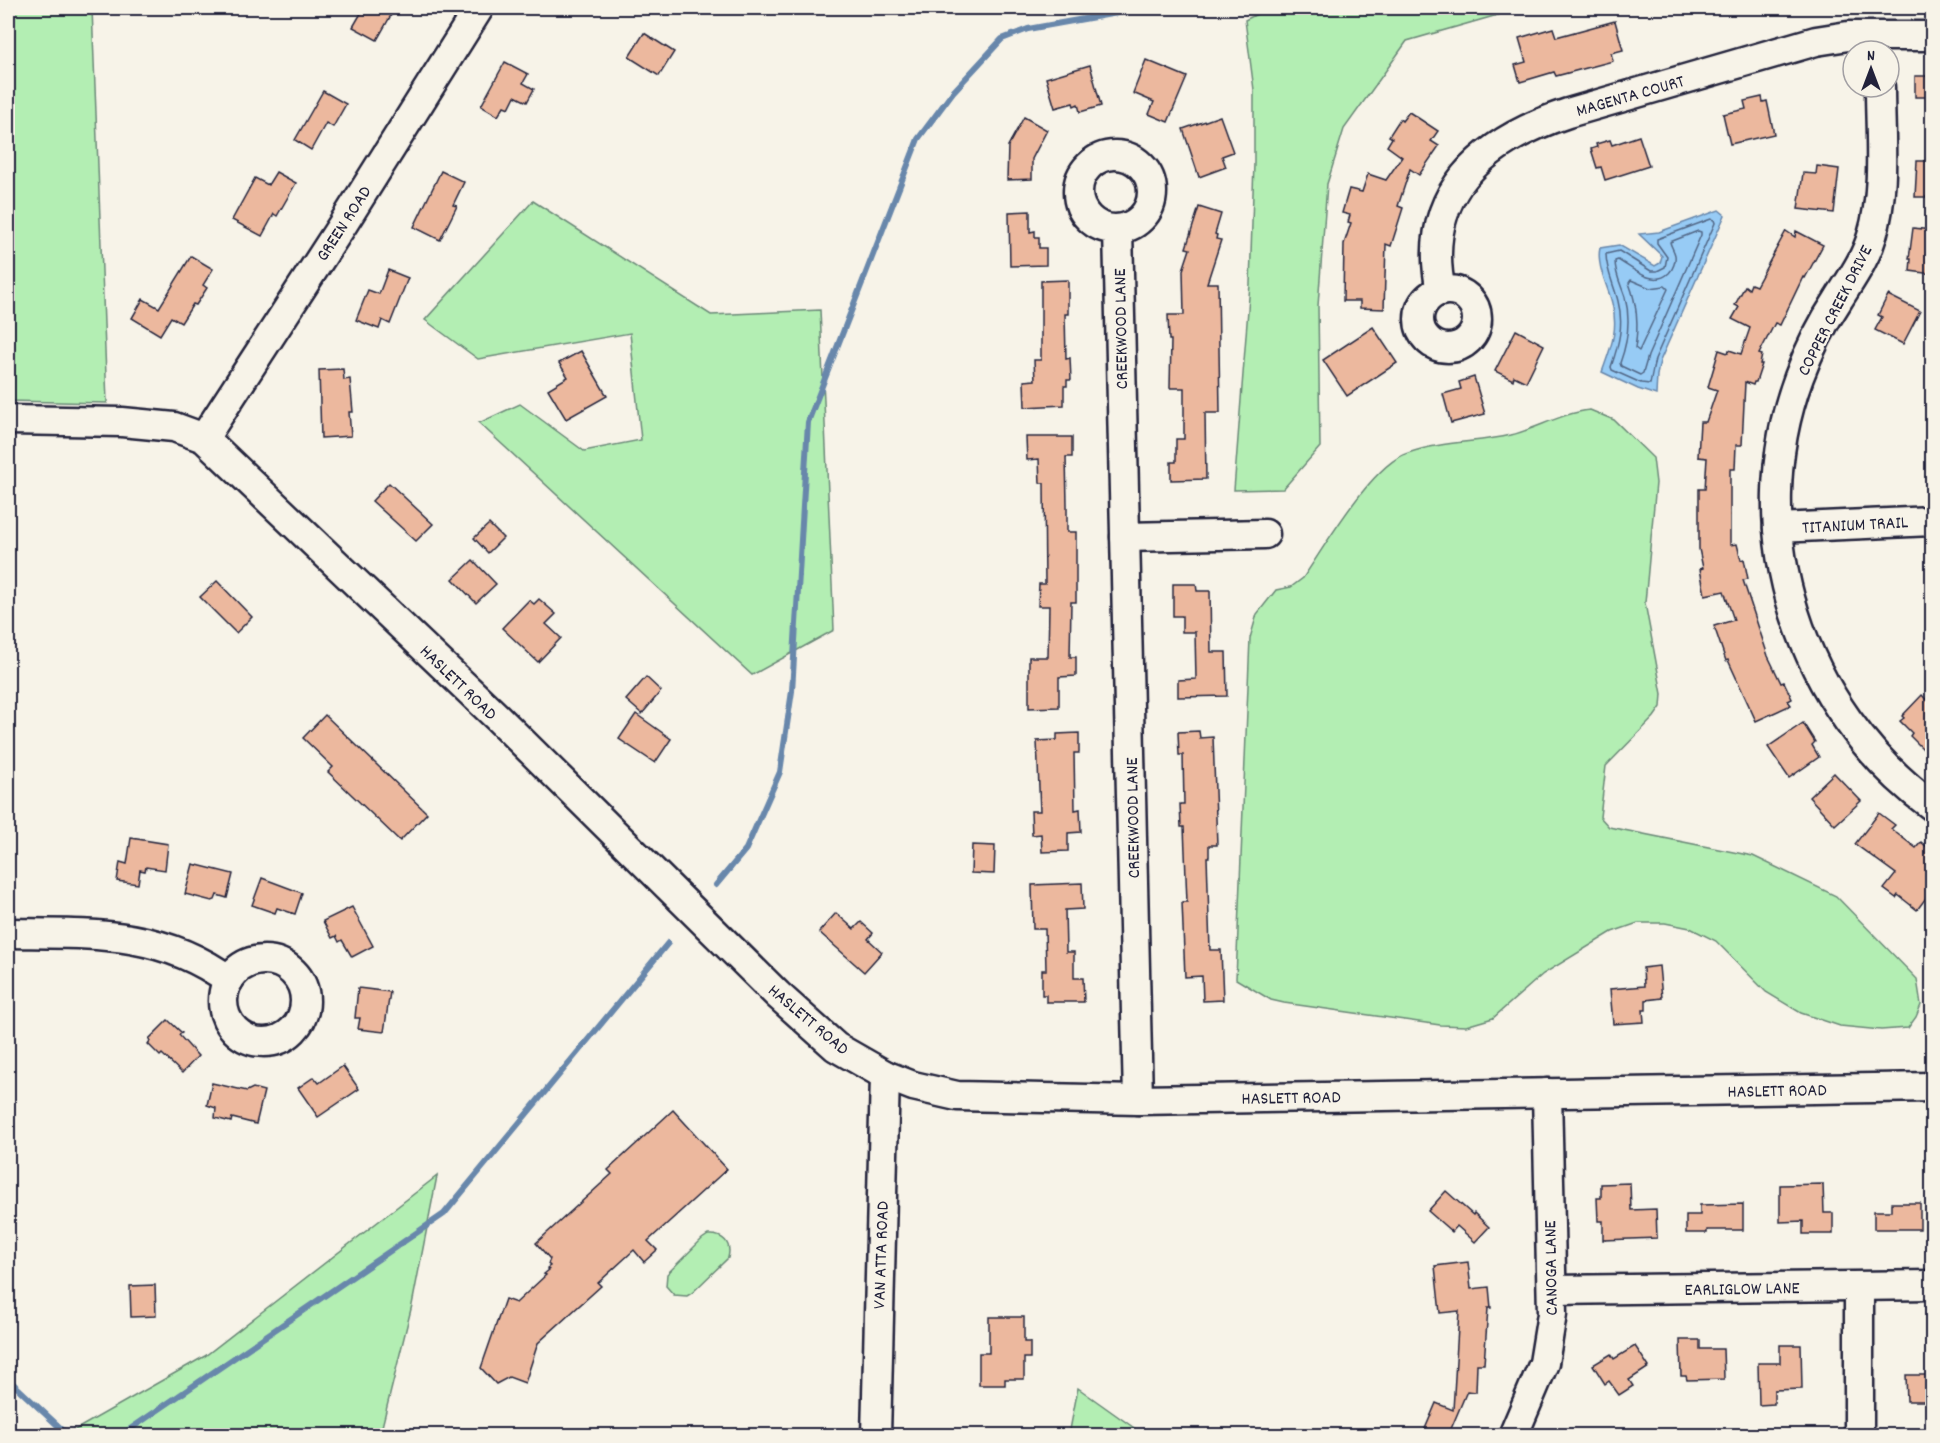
<svg xmlns="http://www.w3.org/2000/svg" width="1940" height="1443" font-family="Dekko,sans-serif">
<style>
.green{fill:#b3eeb3;stroke:#6a8877;stroke-width:1.5}
.water{fill:#97cbf5;stroke:#6887ab;stroke-width:1.5}
.lines{fill:none;stroke-linecap:round;stroke-linejoin:round}
.shore{stroke:#516685;stroke-width:1.5}
.stream{stroke:#6887ab;stroke-width:6}
.building{fill:#ecb89e;stroke:#22223b;stroke-width:1.5}
.minor-casing{stroke:#22223b;stroke-width:33}
.minor{stroke:#f7f3e8;stroke-width:28}
.labels{text-anchor:middle;stroke-width:5;stroke-linejoin:round;paint-order:stroke}
.street-label{font-size:18px;fill:#22223b;stroke:#f7f3e8}
</style>
<rect width="100%" height="100%" fill="#f7f3e8"/>
<filter id="ink" filterUnits="userSpaceOnUse"><feTurbulence type="fractalNoise" baseFrequency=".0167" numOctaves="2"/><feDisplacementMap in="SourceGraphic" scale="12" xChannelSelector="R" yChannelSelector="G"/><feConvolveMatrix kernelMatrix="1 2 1 2 8 2 1 2 1" color-interpolation-filters="sRGB"/></filter>
<g filter="url(#ink)">
<g class="green">
<path d="M8,8H92L107,403L8,401Z"/>
<path d="M1269,8H1522L1407,41L1344,129L1327,184L1318,306L1320,447L1283,489L1234,490L1250,284L1254,163V90L1245,20Z"/>
<path d="M533,201L711,315L820,310L834,630L752,675L479,423L520,404L584,451L641,440L630,333L478,359L425,320Z"/>
<path d="M1590,410L1614,420L1653,458L1656,483L1645,603L1662,694L1661,707L1654,717L1606,766L1600,817L1609,827L1753,856L1836,896L1917,979L1921,1005L1916,1017L1908,1028L1881,1030L1840,1026L1801,1013L1766,992L1716,941L1690,928L1665,923H1638L1612,932L1543,974L1493,1018L1466,1026L1440,1025L1284,1003L1271,1000L1236,979L1250,638L1257,614L1276,590L1291,587L1303,578C1325,546 1372,464 1408,453C1442,441 1477,443 1511,435C1538,428 1562,413 1590,410Z"/>
<path d="M437,1176L412,1305L380,1435H66L205,1356Z"/>
<path d="M708,1235C723,1234 732,1243 728,1258L692,1293L687,1296L674,1295L666,1286L667,1274L702,1239Z"/>
<path d="M1078,1388L1144,1435H1069Z"/>
</g>
<path class="water" d="M1719,210L1725,215L1660,361L1657,375L1656,395L1638,389L1602,372C1611,347 1619,330 1612,303C1608,286 1596,266 1600,248L1619,245L1655,266L1660,263L1662,256L1639,234L1659,232Z"/>
<g class="lines">
<g class="shore">
<path d="M1711,219L1714,220L1715,223L1655,359L1650,384L1641,383L1612,370L1611,367C1619,344 1624,324 1618,301C1614,285 1606,270 1606,254L1619,251L1651,271H1657L1665,267L1667,257L1657,243V239Z"/>
<path d="M1698,231L1701,232V235L1648,356L1643,373L1640,375L1621,366L1620,363C1628,341 1631,320 1625,297C1621,285 1615,274 1615,261L1618,260C1633,268 1653,288 1669,273C1673,269 1676,261 1675,255C1674,250 1671,247 1670,242Z"/>
<path d="M1631,280L1650,288L1665,286L1668,289L1639,351L1635,348C1639,325 1637,304 1629,283Z"/>
</g>
<g class="stream">
<path d="M716,885L746,849L780,772L792,691L808,422L918,139L953,92L1002,39L1028,29L1145,8"/>
<path d="M8,1379L69,1436"/>
<path d="M120,1436L444,1214L668,943"/>
</g>
</g>
<g class="building">
<path d="M364,8H395L377,40L353,27Z"/>
<path d="M1615,21L1623,50L1611,53L1613,61L1556,76L1554,72L1520,82L1515,65L1526,62L1519,38L1553,28L1556,37Z"/>
<path d="M644,33L674,52L659,76L629,57Z"/>
<path d="M1146,60L1187,77L1168,122L1149,114L1154,102L1133,93Z"/>
<path d="M505,62L528,74L523,83L534,89L527,102L515,96L509,108L504,106L498,116L481,106Z"/>
<path d="M1090,65L1101,106L1080,112L1078,104L1074,106L1073,103L1055,108L1046,78Z"/>
<rect x="1915" y="76" width="17" height="21"/>
<path d="M323,91L346,104L333,127L326,123L311,150L295,140Z"/>
<path d="M1762,97L1763,102L1767,101L1774,134L1730,144L1723,114L1746,109L1744,101Z"/>
<path d="M1409,112L1438,131L1431,141L1439,146L1419,175L1410,169L1398,206L1403,208L1391,246L1386,244L1384,309L1360,308V301H1343L1344,244L1351,223L1348,222L1350,215L1342,213L1349,189L1362,192L1368,174L1386,180L1402,157L1387,146L1392,138L1389,136L1400,119L1402,121Z"/>
<path d="M1220,116L1233,152L1222,156L1226,167L1199,177L1183,129Z"/>
<path d="M1024,117L1047,130L1032,159V179L1007,180L1008,146Z"/>
<path d="M1639,136L1649,166L1605,180L1601,167L1597,168L1591,149L1597,147L1596,144L1610,140L1612,145Z"/>
<path d="M1917,161H1932V197H1915Z"/>
<path d="M1817,166L1839,169L1834,213L1798,209L1803,173L1816,174Z"/>
<path d="M441,171L464,182L453,205L457,206L440,240L414,227Z"/>
<path d="M276,172L296,183L277,216L274,214L262,236L232,220L255,178L268,185Z"/>
<path d="M1199,207L1221,214L1215,234L1217,235L1216,239L1221,240L1207,283H1218L1220,413H1205L1206,479L1171,480V462H1176V439H1184V388H1170L1171,340H1169L1168,315H1184L1183,270L1190,249L1186,248Z"/>
<path d="M1030,211V232L1035,231V237H1039V248H1046V265L1010,266L1009,212Z"/>
<path d="M1913,228L1932,230V274L1910,271L1911,259H1909Z"/>
<path d="M1786,231L1795,237L1796,231L1823,245L1805,278L1803,277L1780,325L1775,323L1759,354L1762,355L1760,364H1762L1756,382H1754L1753,385L1745,382L1742,445H1736L1735,469H1730V545L1737,544L1741,560L1744,559L1748,579L1743,580L1768,656L1781,683L1784,682L1792,699L1788,701L1791,705L1756,721L1728,660L1726,661L1714,626L1734,620L1724,591L1705,595L1700,569L1703,568L1699,549V489H1705L1707,458L1698,457L1700,422H1706L1717,390L1708,387L1719,350L1728,353L1729,350L1741,354L1750,328L1732,319L1739,307L1735,305L1745,286L1749,289L1751,284L1756,286Z"/>
<path d="M191,256L213,269L203,285L207,288L196,305L193,304L181,323L171,317L160,335L132,318L143,299L159,308Z"/>
<path d="M388,270L408,278L390,324L382,320L379,329L356,320L368,290L379,294Z"/>
<path d="M1068,280V314H1065L1066,359L1070,358L1071,380H1067V386H1064V405L1025,407L1024,381L1035,380L1034,360H1041V281Z"/>
<path d="M1888,295L1920,311L1903,344L1875,330L1882,317L1878,315Z"/>
<path d="M1373,327L1397,363L1347,396L1323,360Z"/>
<path d="M1516,330L1544,345L1526,382L1514,376L1513,380L1495,371Z"/>
<path d="M581,351L607,396L566,419L548,389L568,377L559,363Z"/>
<path d="M343,369L344,380L350,379L353,412H349L351,436L321,438L319,370Z"/>
<path d="M1474,377L1485,414L1451,423L1443,394L1461,389L1459,382Z"/>
<path d="M1026,437H1072V457H1066L1067,505V532H1076V602H1071L1070,657H1076V676L1059,677V707L1029,708V657H1048L1049,606H1038L1039,584H1045L1044,483H1040L1039,459L1027,460Z"/>
<path d="M389,483L433,524L416,541L372,501Z"/>
<path d="M489,524L503,538L488,553L474,538Z"/>
<path d="M473,560L496,584L476,603L453,579Z"/>
<path d="M217,581L252,617L236,633L200,597Z"/>
<path d="M1173,584H1196L1197,591H1210L1211,652H1226L1227,696L1178,697V680L1196,679L1195,632H1182V616H1173Z"/>
<path d="M539,599L556,614L546,624L561,638L538,662L502,628L529,600L534,604Z"/>
<path d="M646,677L661,691L642,714L626,700Z"/>
<path d="M1922,695L1932,706V758L1910,736L1912,733L1900,721L1904,718L1902,716Z"/>
<path d="M636,714L671,739L655,763L619,739Z"/>
<path d="M325,715L427,813L400,841L328,772L333,767L303,738Z"/>
<path d="M1803,723L1815,742L1812,745L1819,757L1789,778L1768,747Z"/>
<path d="M1199,731L1200,738L1213,737L1217,845H1209V857H1207L1210,950H1221L1223,1000L1203,1001L1202,976L1185,977L1182,902H1187L1184,827H1181L1180,804H1184L1183,755H1179L1178,732Z"/>
<path d="M1079,733V753H1074L1075,810L1080,809L1081,832L1068,833V851L1042,852L1041,834L1032,835L1031,811H1040L1037,741L1057,740V734Z"/>
<path d="M1834,773L1861,801L1835,825L1809,797Z"/>
<path d="M1879,813L1895,825L1891,829L1916,848L1921,842L1932,851V890L1917,910L1898,895L1896,898L1884,889L1896,874L1855,844Z"/>
<path d="M131,838L168,844L165,870L146,867L145,871L140,870L138,884L117,881L120,862L127,864Z"/>
<path d="M972,845L995,846L994,874L971,873Z"/>
<path d="M193,864L233,874L227,898L217,895L215,900L212,901L185,894Z"/>
<path d="M262,878L302,893L295,914L277,908L275,913L252,905Z"/>
<path d="M1082,883L1083,909L1065,910L1066,952H1074V978H1083L1084,1002H1046V995H1042V970H1046L1045,929H1033L1032,885Z"/>
<path d="M352,907L373,946L352,957L342,940L339,942L336,936L332,938L323,921Z"/>
<path d="M836,913L854,929L861,922L873,933L868,939L882,952L864,972L819,932Z"/>
<path d="M1659,966L1662,998L1646,1000V1010H1643L1644,1022L1613,1024L1610,989L1644,986L1643,968Z"/>
<path d="M358,988L390,992L384,1032L358,1029L360,1018H355Z"/>
<path d="M168,1020L182,1033L179,1035L198,1056L182,1073L162,1054L160,1056L148,1044L150,1041L149,1039Z"/>
<path d="M343,1066L359,1089L318,1117L298,1088L314,1077L319,1083Z"/>
<path d="M212,1083L247,1091L253,1088L264,1091L256,1124L232,1118L231,1122L215,1118L216,1108L207,1105Z"/>
<path d="M673,1110L727,1169L648,1241L657,1250L644,1262L634,1250L598,1283L601,1286L538,1343L525,1383L509,1377L496,1384L481,1368L505,1299L516,1303L546,1275L544,1274L549,1270L547,1268L550,1266L548,1264L550,1259L536,1243L612,1174L608,1170Z"/>
<path d="M1630,1183L1631,1210L1656,1209L1657,1238L1603,1240V1221H1598L1597,1198H1601V1184Z"/>
<path d="M1823,1184L1824,1213H1833V1234H1803V1221L1780,1222V1185Z"/>
<path d="M1446,1191L1473,1215L1474,1213L1489,1227L1475,1242L1457,1226L1452,1232L1428,1211Z"/>
<path d="M1891,1203H1920V1229H1874V1211H1891Z"/>
<path d="M1743,1204V1230H1707V1233H1686V1215H1700V1205Z"/>
<path d="M1468,1262L1471,1289L1489,1287L1491,1308H1488L1484,1364H1477L1476,1392L1467,1391L1448,1436H1422L1436,1403L1453,1410L1459,1311L1440,1313L1435,1266Z"/>
<path d="M155,1285L156,1316L131,1317L130,1286Z"/>
<path d="M989,1317H1024V1342H1030V1358H1024V1379H1005V1385H979V1353H989Z"/>
<path d="M1680,1340H1700V1349H1723L1724,1379L1687,1380L1686,1376H1681Z"/>
<path d="M1780,1345H1801L1802,1389L1774,1390V1404L1759,1405L1758,1363H1780Z"/>
<path d="M1635,1346L1649,1367L1629,1380L1633,1386L1619,1395L1609,1381L1605,1384L1593,1365L1611,1354L1614,1359Z"/>
<path d="M1906,1375H1929V1401H1907Z"/>
</g>
<g class="lines">
<defs>
<g id="minor">
<path d="M1880,87C1880,136 1886,189 1872,236C1865,260 1851,279 1838,300C1822,324 1809,350 1799,377C1741,532 1801,710 1932,806"/>
<circle cx="1115" cy="192" r="37"/>
<path d="M1118,229L1138,1100"/>
<circle cx="1448" cy="319" r="29"/>
<path d="M1441,291C1420,194 1482,141 1568,113L1816,41L1848,36H1932"/>
<path d="M8,420L122,422L174,427L204,438L497,717L778,995L836,1047L885,1075L913,1086L957,1096L1138,1100L1932,1087"/>
<path d="M204,438L343,224L479,8"/>
<path d="M1778,528L1932,521"/>
<path d="M1125,537L1265,534"/>
<path d="M8,933C88,934 160,929 229,980"/>
<circle cx="264" cy="1001" r="41"/>
<path d="M1552,1290L1932,1285"/>
<path d="M876,1436L885,1075"/>
<path d="M1513,1436L1544,1363L1552,1314L1547,1093"/>
<path d="M1859,1436V1287"/>
</g>
</defs>
<use href="#minor" class="minor-casing"/>
<use href="#minor" class="minor"/>
</g>
</g>
<g class="labels">
<g class="street-label">
<text transform="translate(1630 95) rotate(-16)" y="6">MAGENTA COURT</text>
<text transform="translate(343 223) rotate(-57)" y="6">GREEN ROAD</text>
<text transform="translate(1834 310) rotate(-63)" y="6">COPPER CREEK DRIVE</text>
<text transform="translate(1120 329) rotate(-91)" y="6">CREEKWOOD LANE</text>
<text transform="translate(1855 524) rotate(-3)" y="6">TITANIUM TRAIL</text>
<text transform="translate(459 682) rotate(44)" y="6">HASLETT ROAD</text>
<text transform="translate(1132 818) rotate(-91)" y="6">CREEKWOOD LANE</text>
<text transform="translate(809 1019) rotate(40)" y="6">HASLETT ROAD</text>
<text transform="translate(1777 1090) rotate(-1)" y="6">HASLETT ROAD</text>
<text transform="translate(1291 1097) rotate(-1)" y="6">HASLETT ROAD</text>
<text transform="translate(880 1255) rotate(-88)" y="6">VAN ATTA ROAD</text>
<text transform="translate(1550 1268) rotate(-91)" y="6">CANOGA LANE</text>
<text transform="translate(1742 1288) rotate(-1)" y="6">EARLIGLOW LANE</text>
</g>
</g>
<rect width="1940" height="1443" fill="none" stroke="#f7f3e8" stroke-width="30"/>
<rect x="15" y="15" width="1910" height="1413" fill="none" stroke="#22223b" stroke-width="2" filter="url(#ink)"/>
<g transform="translate(1871 69)"><circle r="28" fill="#f7f3e8" stroke="#a29fa3" stroke-width="1.5"/>
<path d="M0-4.5L10 22L0 15L-10 22Z" fill="#22223b"/>
<text y="-9" font-size="16" font-weight="bold" text-anchor="middle" fill="#22223b">N</text>
</g>
</svg>
